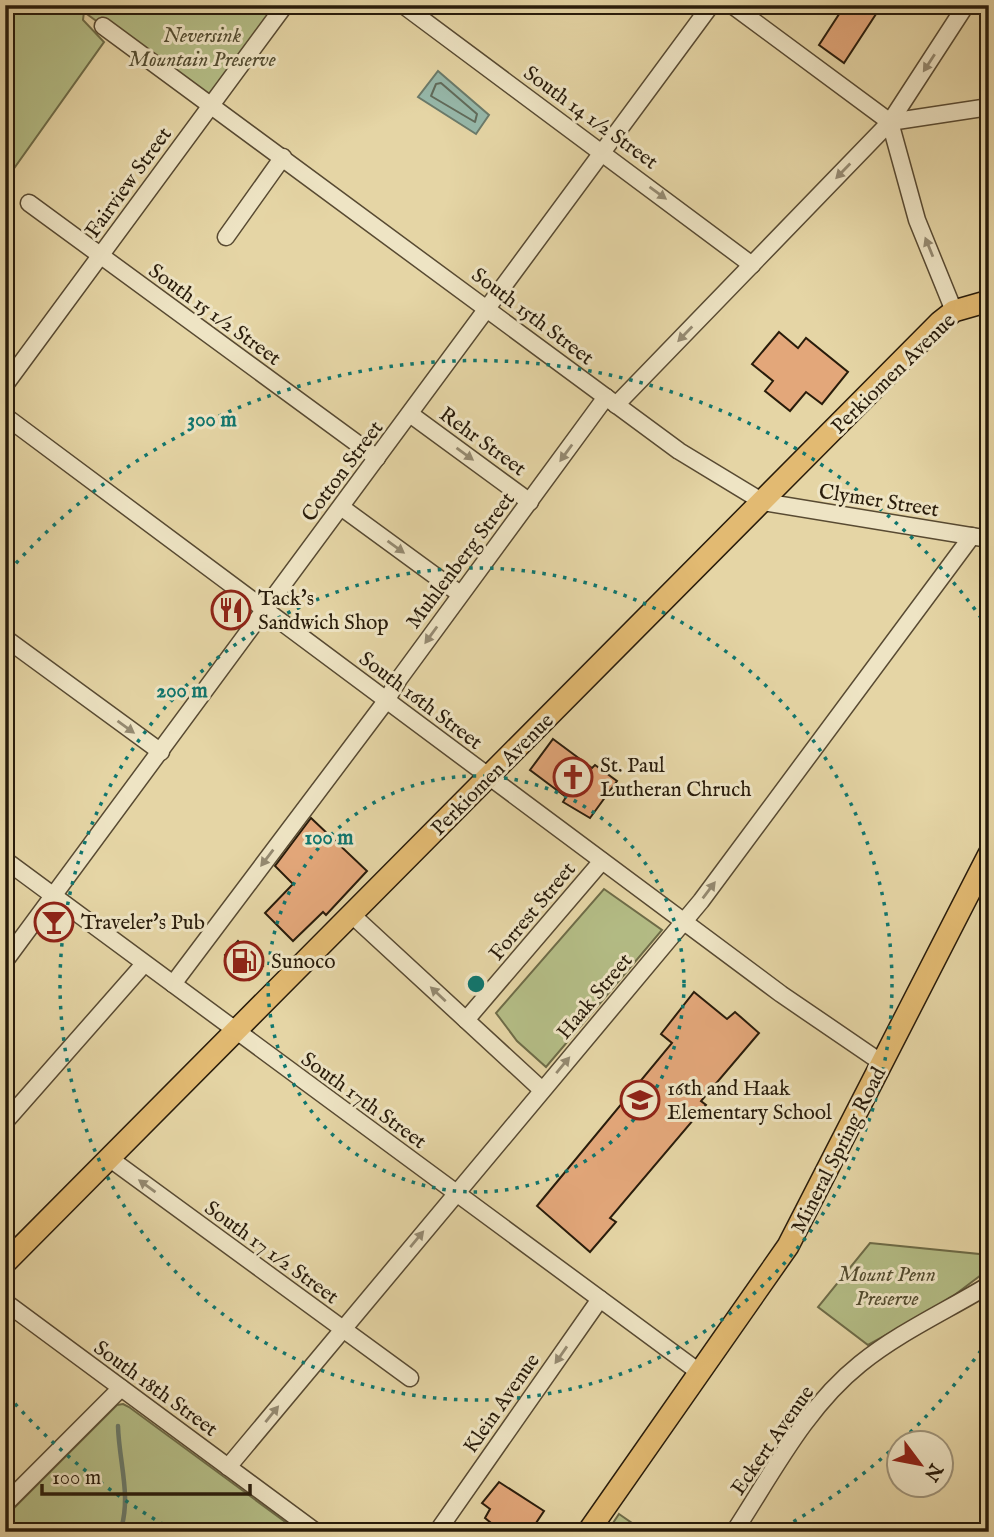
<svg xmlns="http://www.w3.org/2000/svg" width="994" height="1537" font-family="'IM FELL English',serif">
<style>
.green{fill:#b4bd86;stroke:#6e6c48;stroke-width:2}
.water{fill:#96b8aa;stroke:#6a7a6a;stroke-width:2}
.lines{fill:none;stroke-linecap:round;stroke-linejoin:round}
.shore{stroke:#606a5a;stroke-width:2}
.stream{stroke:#6a7a6a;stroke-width:4.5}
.building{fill:#e3a77a;stroke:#291c0b;stroke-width:2}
.minor-casing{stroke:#584a32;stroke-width:19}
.major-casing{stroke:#291c0b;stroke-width:24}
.minor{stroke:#eee4c4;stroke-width:16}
.major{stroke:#e2ba72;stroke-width:21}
.oneway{fill:#958a71}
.ring{fill:none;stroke:#0f766e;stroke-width:3.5;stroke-dasharray:3.5 7}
.labels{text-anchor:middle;stroke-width:6;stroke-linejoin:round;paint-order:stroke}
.park-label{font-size:21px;font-style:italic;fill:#534c30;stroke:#eee4c4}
.street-label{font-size:21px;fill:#291c0b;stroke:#eee4c4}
.poi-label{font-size:21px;fill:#291c0b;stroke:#eee4c4;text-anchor:start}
.centre{fill:#0f766e;stroke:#eee4c4;stroke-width:3.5}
.ring-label{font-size:21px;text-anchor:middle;font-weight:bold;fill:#0f766e;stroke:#eee4c4;stroke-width:6;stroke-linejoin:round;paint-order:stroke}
</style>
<rect width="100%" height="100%" fill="#e5d5a5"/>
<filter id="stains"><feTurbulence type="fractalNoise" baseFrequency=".00286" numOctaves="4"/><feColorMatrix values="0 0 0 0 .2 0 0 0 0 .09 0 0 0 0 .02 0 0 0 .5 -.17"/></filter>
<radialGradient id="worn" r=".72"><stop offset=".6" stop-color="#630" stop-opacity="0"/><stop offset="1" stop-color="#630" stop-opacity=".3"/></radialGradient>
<g class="green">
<path d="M5,5H285L212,105L84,12L83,20L104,42L10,174H5Z"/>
<path d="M604,889L662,930L546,1067L517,1041L496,1013Z"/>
<path d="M870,1243L989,1255V1269L944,1303L868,1345L818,1307Z"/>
<path d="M123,1404L129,1407L299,1532H5V1517L117,1405Z"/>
<path d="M619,1514L645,1532H607Z"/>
</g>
<path class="water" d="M438,71L489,115L476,134L418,97Z"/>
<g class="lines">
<path class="shore" d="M441,83L477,114L475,122L431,96L436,84Z"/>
<path class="stream" d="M118,1426C119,1463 132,1497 120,1532"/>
</g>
<g class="building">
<path d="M845,5H870L878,11L844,63L819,45Z"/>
<path d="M779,332L798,348L806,338L848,372L822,404L806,392L790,411L765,391L773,381L752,364Z"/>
<path d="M553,739L592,768L595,765L617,781L590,818L563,802L566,797L530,770Z"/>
<path d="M311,818L367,871L326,915L323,912L293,941L265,913L293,884L275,866Z"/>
<path d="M238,941L263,966L249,980L225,955Z"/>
<path d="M694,992L727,1019L735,1012L759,1033L701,1101L706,1105L610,1218L616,1222L590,1252L537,1206L672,1043L661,1034Z"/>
<path d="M499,1482L544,1511L530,1532H502L485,1518L490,1509L482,1503Z"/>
</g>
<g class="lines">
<defs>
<g id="minor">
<path d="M403,5L752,265"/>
<path d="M732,5L890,122L917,220L954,311"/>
<path d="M103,26L679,451L763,502L989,539"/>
<path d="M890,122L989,107"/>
<path d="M29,203L377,458"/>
<path d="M226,237L283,157"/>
<path d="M5,385L285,5"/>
<path d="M616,405L890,122L966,5"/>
<path d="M410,414L530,502"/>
<path d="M5,416L781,994L882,1063"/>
<path d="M341,507L460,594"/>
<path d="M5,638L161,752"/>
<path d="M5,860L699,1372"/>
<path d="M351,914L542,1090"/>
<path d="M5,961L711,5"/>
<path d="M173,984L386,701L399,679L606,397"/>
<path d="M466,1020L602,861"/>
<path d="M5,1122L144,964"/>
<path d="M109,1158L410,1378"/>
<path d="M5,1302L316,1532"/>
<path d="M228,1467L701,901L972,536"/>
<path d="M5,1504L121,1388"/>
<path d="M437,1532L600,1299"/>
<path d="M734,1532C772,1474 805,1408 860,1364C898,1333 946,1311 989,1285"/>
</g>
<g id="major">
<path d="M5,1263L940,322L954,311L989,301"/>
<path d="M588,1532L788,1246L989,854"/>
</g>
</defs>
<use href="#minor" class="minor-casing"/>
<use href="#major" class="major-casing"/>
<use href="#minor" class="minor"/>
<use href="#major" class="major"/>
</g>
<defs><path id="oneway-solid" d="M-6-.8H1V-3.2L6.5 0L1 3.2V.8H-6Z" transform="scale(1.75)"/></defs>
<g class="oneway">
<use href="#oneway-solid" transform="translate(929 63) rotate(123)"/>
<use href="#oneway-solid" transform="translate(843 171) rotate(134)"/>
<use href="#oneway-solid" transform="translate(658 193) rotate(36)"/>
<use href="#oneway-solid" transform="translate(929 247) rotate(-112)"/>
<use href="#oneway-solid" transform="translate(685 334) rotate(134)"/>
<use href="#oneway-solid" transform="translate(566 453) rotate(126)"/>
<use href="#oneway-solid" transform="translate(465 454) rotate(36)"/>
<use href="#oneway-solid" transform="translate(396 547) rotate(36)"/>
<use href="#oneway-solid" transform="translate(431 635) rotate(126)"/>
<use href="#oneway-solid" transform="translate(126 727) rotate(36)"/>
<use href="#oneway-solid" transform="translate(267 858) rotate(127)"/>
<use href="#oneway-solid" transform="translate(709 890) rotate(-53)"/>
<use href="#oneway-solid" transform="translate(438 994) rotate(-137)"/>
<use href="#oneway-solid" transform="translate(563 1065) rotate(-50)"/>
<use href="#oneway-solid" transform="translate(147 1186) rotate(-144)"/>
<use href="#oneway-solid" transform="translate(417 1239) rotate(-50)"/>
<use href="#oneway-solid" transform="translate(561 1355) rotate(125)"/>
<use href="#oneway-solid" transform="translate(272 1414) rotate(-51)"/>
</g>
<g class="ring">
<circle cx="476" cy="984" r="208"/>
<circle cx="476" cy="984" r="416"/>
<path d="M987 1342A624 624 0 0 1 779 1530M173 1530A624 624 0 0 1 9 1397M9 571A624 624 0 0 1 987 626"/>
</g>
<defs>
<symbol id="restaurant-ring" viewBox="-11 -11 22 22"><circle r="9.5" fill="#eee4c4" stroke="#8f2418" stroke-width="1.5"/><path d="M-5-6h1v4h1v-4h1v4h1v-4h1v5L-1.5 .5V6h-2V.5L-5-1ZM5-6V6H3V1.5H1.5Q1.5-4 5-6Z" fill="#8f2418"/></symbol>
<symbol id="church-ring" viewBox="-11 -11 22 22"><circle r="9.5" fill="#eee4c4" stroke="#8f2418" stroke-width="1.5"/><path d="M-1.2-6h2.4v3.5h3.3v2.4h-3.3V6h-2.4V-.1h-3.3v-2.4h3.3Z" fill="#8f2418"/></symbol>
<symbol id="bar-ring" viewBox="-11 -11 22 22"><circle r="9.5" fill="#eee4c4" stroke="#8f2418" stroke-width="1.5"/><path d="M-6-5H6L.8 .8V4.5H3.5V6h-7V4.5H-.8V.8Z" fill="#8f2418"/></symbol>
<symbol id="fuel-ring" viewBox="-11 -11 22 22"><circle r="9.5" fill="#eee4c4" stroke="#8f2418" stroke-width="1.5"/><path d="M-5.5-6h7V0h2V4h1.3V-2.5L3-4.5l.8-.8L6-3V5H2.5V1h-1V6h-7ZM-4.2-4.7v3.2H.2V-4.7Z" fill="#8f2418"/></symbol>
<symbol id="school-ring" viewBox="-11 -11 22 22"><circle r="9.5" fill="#eee4c4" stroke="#8f2418" stroke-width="1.5"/><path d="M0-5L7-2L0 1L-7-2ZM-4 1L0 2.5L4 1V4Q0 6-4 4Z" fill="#8f2418"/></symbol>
</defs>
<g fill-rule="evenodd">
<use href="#restaurant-ring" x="209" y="588" width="44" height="44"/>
<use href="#church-ring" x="551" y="755" width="44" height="44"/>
<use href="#bar-ring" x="32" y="900" width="44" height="44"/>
<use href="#fuel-ring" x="222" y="939" width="44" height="44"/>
<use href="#school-ring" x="618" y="1078" width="44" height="44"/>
</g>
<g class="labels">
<g class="park-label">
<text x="202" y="42">Neversink<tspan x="202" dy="24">Mountain Preserve</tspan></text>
<text x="887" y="1281">Mount Penn<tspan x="887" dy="24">Preserve</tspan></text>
</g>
<g class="street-label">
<text transform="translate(591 117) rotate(36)" y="7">South 14 1/2 Street</text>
<text transform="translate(128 182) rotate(-54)" y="7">Fairview Street</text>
<text transform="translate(215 314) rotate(36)" y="7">South 15 1/2 Street</text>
<text transform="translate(533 316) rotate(37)" y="7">South 15th Street</text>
<text transform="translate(893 373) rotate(-44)" y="7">Perkiomen Avenue</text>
<text transform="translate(483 441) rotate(36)" y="7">Rehr Street</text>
<text transform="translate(342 471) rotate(-53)" y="7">Cotton Street</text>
<text transform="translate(879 500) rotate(9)" y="7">Clymer Street</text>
<text transform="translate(460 560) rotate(-53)" y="7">Muhlenberg Street</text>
<text transform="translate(421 700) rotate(37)" y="7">South 16th Street</text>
<text transform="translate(492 774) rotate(-45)" y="7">Perkiomen Avenue</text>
<text transform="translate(532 911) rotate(-50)" y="7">Forrest Street</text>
<text transform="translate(594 996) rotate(-50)" y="7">Haak Street</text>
<text transform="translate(364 1100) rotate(36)" y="7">South 17th Street</text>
<text transform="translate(838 1150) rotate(-63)" y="7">Mineral Spring Road</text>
<text transform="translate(272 1252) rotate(36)" y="7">South 17 1/2 Street</text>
<text transform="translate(156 1388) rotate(36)" y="7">South 18th Street</text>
<text transform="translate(501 1403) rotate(-55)" y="7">Klein Avenue</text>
<text transform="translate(772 1440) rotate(-55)" y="7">Eckert Avenue</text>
</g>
<g class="poi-label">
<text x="258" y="605">Tack's<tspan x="258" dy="24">Sandwich Shop</tspan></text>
<text x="600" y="772">St. Paul<tspan x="600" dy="24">Lutheran Chruch</tspan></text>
<text x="81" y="929">Traveler's Pub</text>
<text x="271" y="968">Sunoco</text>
<text x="667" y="1095">16th and Haak<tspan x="667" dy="24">Elementary School</tspan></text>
</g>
</g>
<circle cx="476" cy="984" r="10" class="centre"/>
<g class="ring-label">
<text x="212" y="426">300 m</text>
<text x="182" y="697">200 m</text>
<text x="329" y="844">100 m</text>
</g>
<rect width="994" height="1537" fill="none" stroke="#e5d5a5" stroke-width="28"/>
<rect x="7" y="7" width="980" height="1523" fill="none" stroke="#291c0b" stroke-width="3.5"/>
<rect x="14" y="14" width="966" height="1509" fill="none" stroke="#291c0b" stroke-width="2"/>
<g transform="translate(920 1464) rotate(122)"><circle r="33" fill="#eee4c4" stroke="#9f947a" stroke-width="2"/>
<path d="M0-5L12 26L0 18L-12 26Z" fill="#8f2418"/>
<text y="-10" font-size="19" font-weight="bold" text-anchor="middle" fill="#291c0b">N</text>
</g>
<path d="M42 1484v10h208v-10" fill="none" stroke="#291c0b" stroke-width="3.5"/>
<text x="52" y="1484" font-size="21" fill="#291c0b" stroke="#eee4c4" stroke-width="5" paint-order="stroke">100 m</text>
<rect width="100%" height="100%" filter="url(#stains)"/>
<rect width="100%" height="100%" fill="url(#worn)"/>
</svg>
